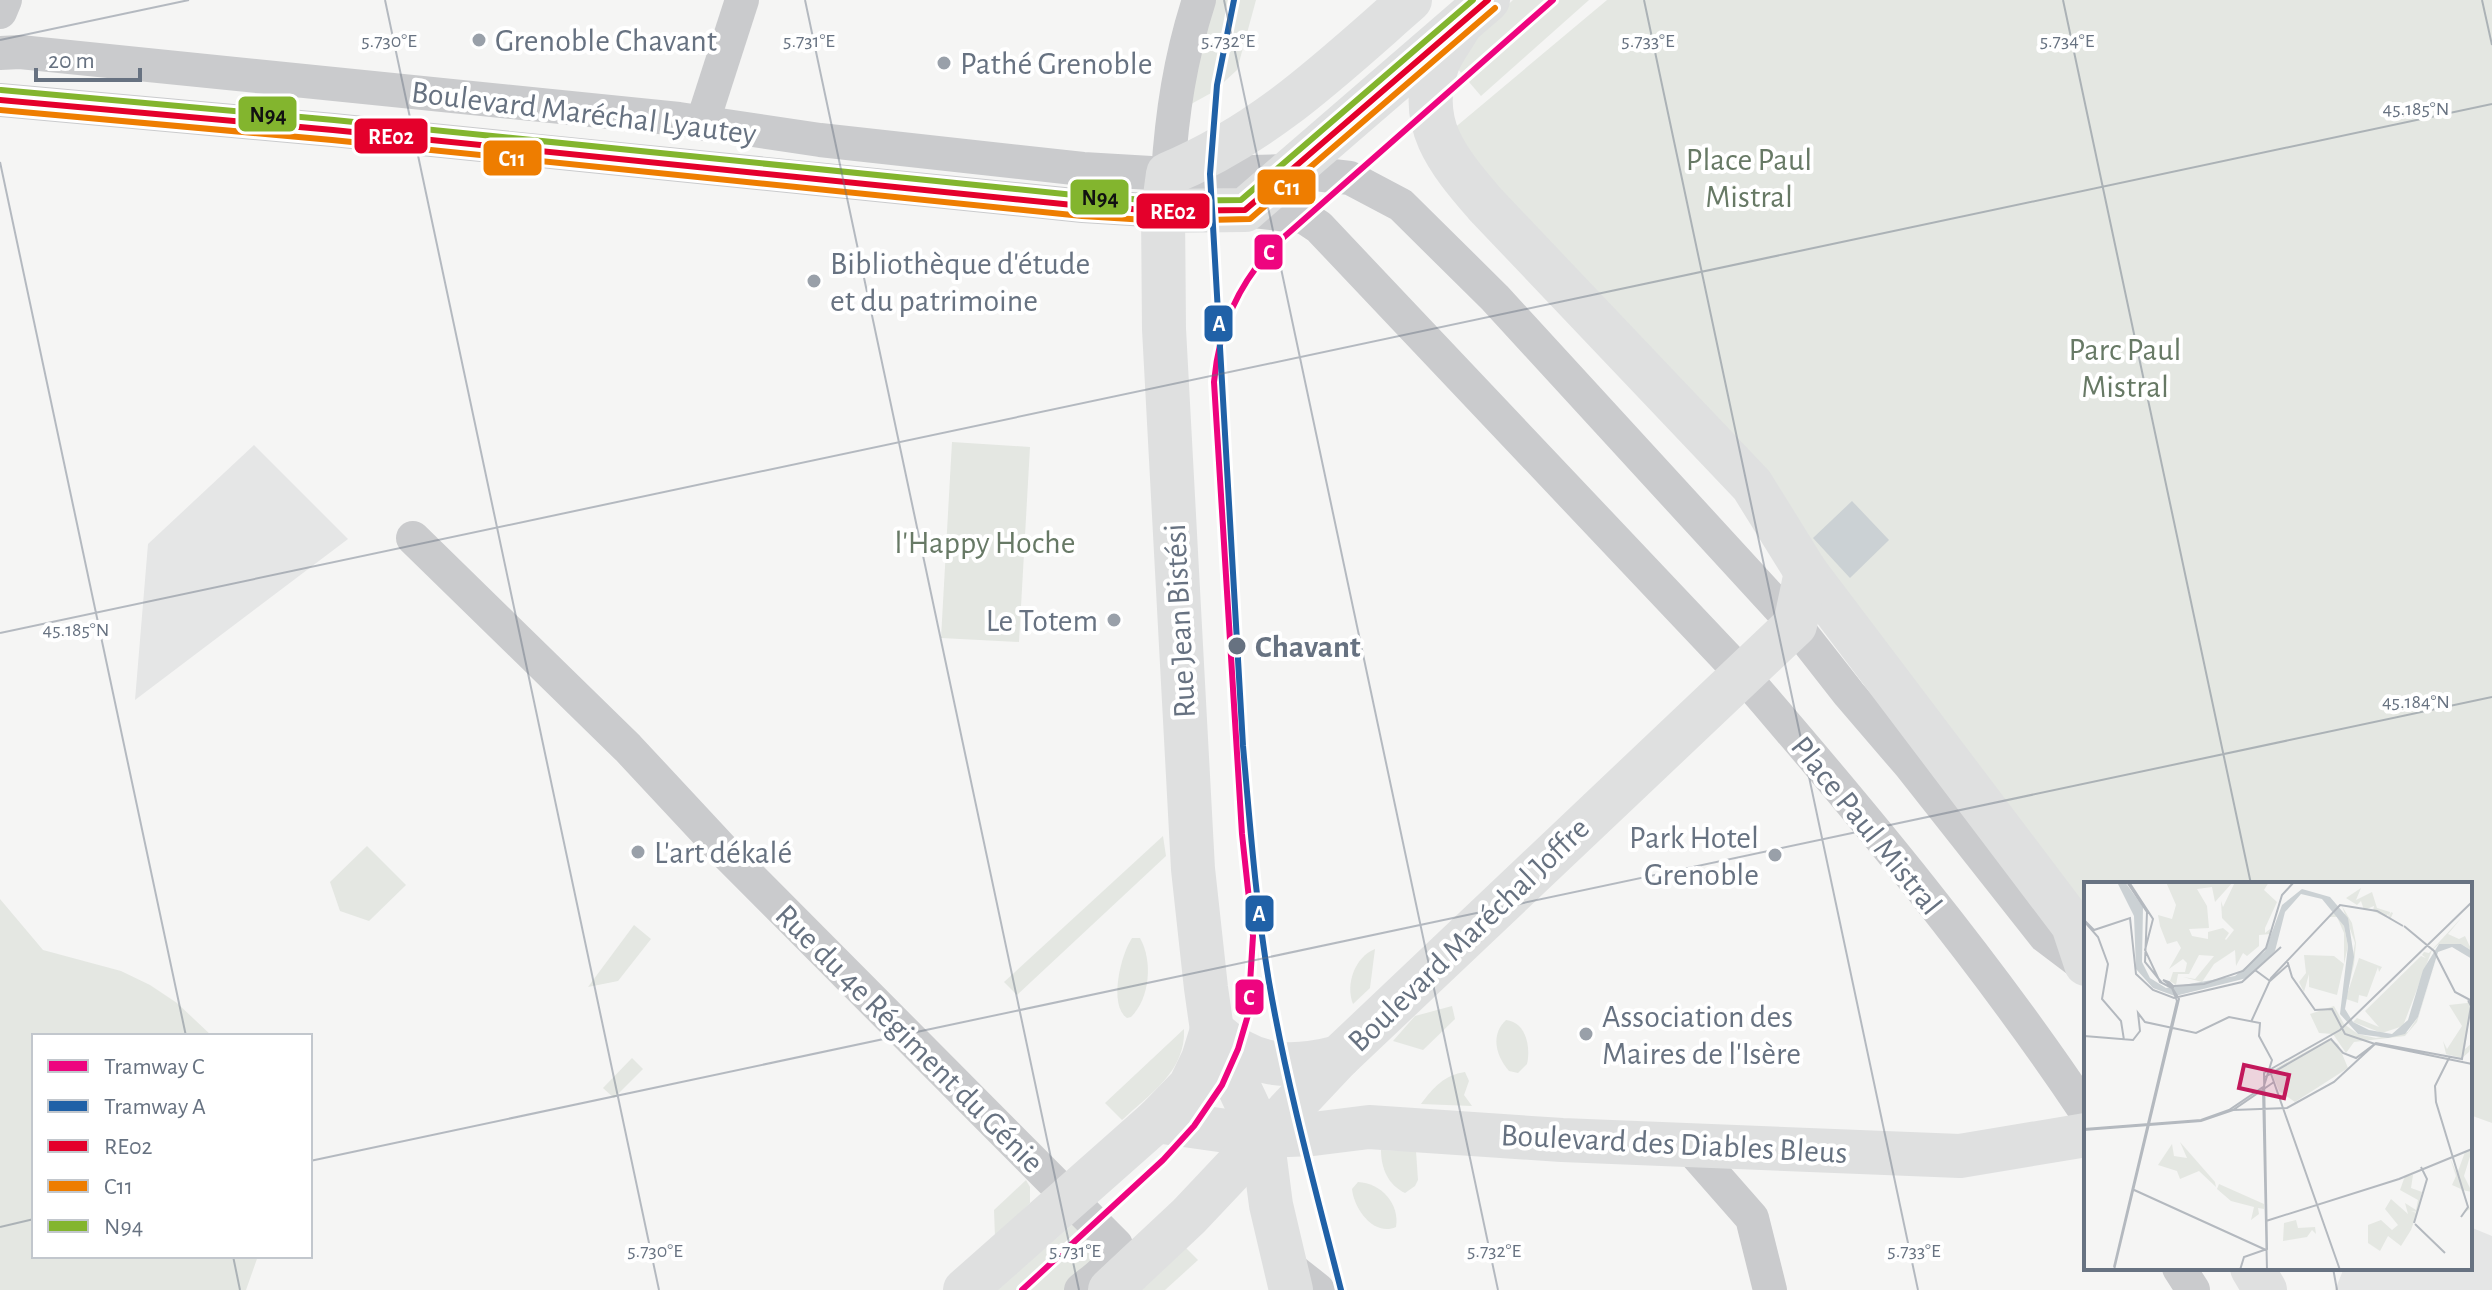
<svg xmlns="http://www.w3.org/2000/svg" width="2492" height="1290" font-family="'Alegreya Sans',sans-serif">
<style>
.built{fill:#e5e6e6}
.green{fill:#e4e7e2}
.water{fill:#cbd1d4}
.lines{fill:none;stroke-linecap:round;stroke-linejoin:round}
.minor{stroke:#cacbcd;stroke-width:34}
.major{stroke:#dfe0e0;stroke-width:44}
.bus-1-casing{stroke:#fff;stroke-width:12}
.bus-2-casing{stroke:#fff;stroke-width:12}
.bus-3-casing{stroke:#fff;stroke-width:12}
.bus-1{stroke:#e4002b;stroke-width:6}
.bus-2{stroke:#ee7d00;stroke-width:6}
.bus-3{stroke:#83b52e;stroke-width:6}
.tram-1-casing{stroke:#fff;stroke-width:12}
.tram-2-casing{stroke:#fff;stroke-width:12}
.tram-1{stroke:#ee047f;stroke-width:6}
.tram-2{stroke:#2061a7;stroke-width:6}
.ticks{fill:none;stroke:#677281;stroke-width:2;stroke-opacity:0.45}
.poi-dot{fill:#99a0a9;stroke:#fff;stroke-width:3}
.stop-dot{fill:#677281;stroke:#fff;stroke-width:3}
.labels{text-anchor:middle;stroke-width:8;stroke-linejoin:round;paint-order:stroke}
.poi-label{font-size:32px;fill:#677281;stroke:#fff;text-anchor:start}
.street-label{font-size:32px;fill:#677281;stroke:#fff}
.park-label{font-size:32px;fill:#677965;stroke:#fff}
.stop-label{font-size:32px;font-weight:bold;fill:#677281;stroke:#fff;text-anchor:start}
.inset-road{fill:none;stroke:#b4b9bf;stroke-width:2}
.view{fill:#c2185b;fill-opacity:0.15;stroke:#c2185b;stroke-width:4}
.inset-edge{fill:none;stroke:#677281;stroke-width:4}
.ticks-label{font-size:20px;text-anchor:middle;fill:#677281;stroke:#fff;stroke-width:8;stroke-linejoin:round;paint-order:stroke}
.line-badge{stroke:#fff;stroke-width:3}
.badge-label{font-size:22px;text-anchor:middle;font-weight:bold;fill:#fff}
.pale-badge-label{font-size:22px;text-anchor:middle;font-weight:bold;fill:#111}
</style>
<rect width="100%" height="100%" fill="#f5f5f4"/>
<g class="built">
<path d="M254,445L348,539L135,700L148,544Z"/>
<path d="M2470,1227L2492,1236V1290H2335L2344,1268H2470Z"/>
</g>
<g class="green">
<path d="M1210,0H1256L1237,70L1213,92L1182,109Z"/>
<path d="M1513,0H1589L1481,96L1457,68C1471,41 1491,20 1513,0Z"/>
<path d="M1607,0H2492V1123L2470,1115V884H2086V910L1498,203L1452,130Z"/>
<path d="M952,442L1030,447L1019,642L941,638Z"/>
<path d="M1163,836L1166,856L1017,995L1004,982Z"/>
<path d="M367,846L406,885L369,921L340,911L330,882Z"/>
<path d="M0,899L43,950L121,971L150,985L177,1003L212,1036H34V1256H258L246,1290H0Z"/>
<path d="M634,925L651,939L618,981L588,987Z"/>
<path d="M1132,938H1140C1153,961 1150,998 1131,1017L1127,1018C1108,1005 1121,954 1132,938Z"/>
<path d="M1375,949L1370,988L1353,1004C1345,984 1355,957 1375,949Z"/>
<path d="M1452,1006L1455,1019L1423,1050L1393,1041L1415,1016Z"/>
<path d="M1506,1020C1526,1022 1531,1047 1527,1064L1518,1073L1509,1071C1496,1056 1490,1035 1506,1020Z"/>
<path d="M1184,1029C1186,1071 1150,1094 1122,1120L1105,1103Z"/>
<path d="M632,1058L643,1069L614,1098L603,1088Z"/>
<path d="M1465,1072L1469,1081L1464,1095L1472,1106L1421,1104C1433,1088 1444,1075 1465,1072Z"/>
<path d="M1381,1150L1416,1151L1418,1180L1415,1186L1405,1193C1388,1185 1381,1168 1381,1150Z"/>
<path d="M1026,1180L1030,1187V1203L995,1238L994,1210Z"/>
<path d="M1358,1182C1381,1183 1400,1204 1396,1227C1374,1237 1354,1209 1352,1189Z"/>
<path d="M1073,1224L1102,1253L1067,1290H996Z"/>
<path d="M1184,1246L1198,1260L1165,1290H1135Z"/>
</g>
<path class="water" d="M1852,501L1889,540L1850,578L1813,538Z"/>
<g class="lines">
<g class="minor">
<path d="M0,12L5,0"/>
<path d="M0,53L20,52L679,119L820,140L1083,169L1168,174L1289,171L1350,178L1401,205L1495,298L1795,625L1849,694L1910,765L2045,936L2086,967"/>
<path d="M0,100L333,130L1083,206L1163,211"/>
<path d="M702,124L742,0"/>
<path d="M1168,174C1172,113 1180,59 1199,0"/>
<path d="M1245,210L1304,217L1319,227L1742,674C1863,814 1983,958 2086,1112"/>
<path d="M413,538L628,748L724,851L1116,1245C1119,1264 1094,1279 1081,1290"/>
<path d="M1687,1144L1752,1218L1770,1290"/>
<path d="M1285,1264L1318,1290"/>
<path d="M2179,1268L2193,1290"/>
</g>
<g class="major">
<path d="M1460,25C1453,38 1443,50 1438,63C1415,123 1449,162 1485,204L1752,485L1806,572L2073,925L2086,964"/>
<path d="M1163,211L1245,210L1488,0"/>
<path d="M1212,1030C1252,1068 1288,1070 1339,1057"/>
<path d="M1156,1121L1262,1136L1313,1134L1369,1127L1562,1140L1960,1156L2086,1135"/>
<path d="M2252,1268L2265,1290"/>
<path d="M965,1290L1156,1121L1190,1086L1203,1059L1212,1030"/>
<path d="M1110,1290L1189,1216L1339,1057L1795,625L1806,572"/>
<path d="M1291,1290L1271,1205L1262,1136L1212,1030L1206,988L1193,869L1164,329L1163,211L1168,174C1266,133 1331,69 1410,0"/>
</g>
<defs>
<path id="bus-1" d="M0,100L333,130L1083,206L1163,211L1245,210L1488,0"/>
<path id="bus-2" d="M0,110L332,140L1082,216L1163,221L1250,219L1495,8"/>
<path id="bus-3" d="M1,90L334,120L1084,196L1163,201L1241,200L1473,0"/>
</defs>
<use href="#bus-1" class="bus-1-casing"/>
<use href="#bus-2" class="bus-2-casing"/>
<use href="#bus-3" class="bus-3-casing"/>
<use href="#bus-1" class="bus-1"/>
<use href="#bus-2" class="bus-2"/>
<use href="#bus-3" class="bus-3"/>
<defs>
<path id="tram-1" d="M1022,1290L1163,1160L1194,1126L1222,1085L1238,1049L1248,1015L1253,936L1242,834L1214,382C1219,327 1238,284 1276,244L1553,0"/>
<path id="tram-2" d="M1234,0L1217,85L1210,174L1243,746C1250,825 1256,904 1269,982C1287,1086 1315,1188 1341,1290"/>
</defs>
<use href="#tram-1" class="tram-1-casing"/>
<use href="#tram-2" class="tram-2-casing"/>
<use href="#tram-1" class="tram-1"/>
<use href="#tram-2" class="tram-2"/>
</g>
<path class="ticks" d="M385,0L659,1290M805,0L1079,1290M1224,0L1498,1290M1644,0L1918,1290M2063,0L2251,884M2482,0L2492,45M0,40L189,0M0,162L186,1036M0,633L2492,104M310,1161L2492,697M0,1227L34,1219M233,1256L240,1290M2333,1268L2337,1290"/>
<g class="poi-dot">
<circle cx="479" cy="40" r="8"/>
<circle cx="944" cy="63" r="8"/>
<circle cx="814" cy="281" r="8"/>
<circle cx="1114" cy="620" r="8"/>
<circle cx="638" cy="852" r="8"/>
<circle cx="1775" cy="855" r="8"/>
<circle cx="1586" cy="1034" r="8"/>
</g>
<circle class="stop-dot" cx="1237" cy="646" r="10"/>
<g class="labels">
<g class="poi-label">
<text x="495" y="51">Grenoble Chavant</text>
<text x="960" y="74">Pathé Grenoble</text>
<text x="830" y="274">Bibliothèque d'étude<tspan x="830" dy="37">et du patrimoine</tspan></text>
<text x="1098" y="631" text-anchor="end">Le Totem</text>
<text x="1759" y="848" text-anchor="end">Park Hotel<tspan x="1759" dy="37">Grenoble</tspan></text>
<text x="654" y="863">L'art dékalé</text>
<text x="1602" y="1027">Association des<tspan x="1602" dy="37">Maires de l'Isère</tspan></text>
</g>
<g class="street-label">
<text transform="translate(584 112) rotate(7)" y="11">Boulevard Maréchal Lyautey</text>
<text transform="translate(1179 621) rotate(-93)" y="11">Rue Jean Bistési</text>
<text transform="translate(1867 825) rotate(51)" y="11">Place Paul Mistral</text>
<text transform="translate(1468 934) rotate(-44)" y="11">Boulevard Maréchal Joffre</text>
<text transform="translate(910 1038) rotate(45)" y="11">Rue du 4e Régiment du Génie</text>
<text transform="translate(1674 1143) rotate(3)" y="11">Boulevard des Diables Bleus</text>
</g>
<g class="park-label">
<text x="1749" y="170">Place Paul<tspan x="1749" dy="37">Mistral</tspan></text>
<text x="2125" y="360">Parc Paul<tspan x="2125" dy="37">Mistral</tspan></text>
<text x="985" y="553">l'Happy Hoche</text>
</g>
<g class="stop-label">
<text x="1255" y="657">Chavant</text>
</g>
</g>
<g transform="translate(2084 882)">
<rect width="388" height="388" fill="#f5f5f4"/>
<path d="M82,0H149L131,20L128,5L113,7L123,24L125,46L105,47L108,54L124,57V50L139,46L145,51L141,57L142,58L150,48L138,36L137,19L139,25L151,0H185L180,8L193,20L181,46V51L186,47L187,52L175,53V64L163,74L159,71L152,84L151,68L130,82L118,100L99,95L111,97L130,74L115,73L105,92H94L92,103L86,99L89,90H101L103,81L99,77L85,87L97,66L93,59L83,62L76,44L74,33L88,37L92,23ZM277,6L272,18L288,10L293,26L306,30L305,35L307,30L309,31L306,38L304,32L302,35L289,29L290,24L280,28L277,19L273,23L262,16ZM258,24L268,41L272,61L270,82L262,116L275,76L298,85L295,90L294,85L283,115L275,113L274,121L262,117L260,122L271,61ZM251,30L260,44L264,64L253,113L225,105V92L220,110L215,100L222,91L220,73L250,74L260,82V51L253,35H245ZM379,34L364,52L375,57L381,54L388,69L377,62H355L348,68L319,144L298,151L269,140L273,136L295,145L281,129L337,74L342,76L338,73L340,70L345,71ZM353,75L333,140L321,154L270,160L262,171L249,152L235,151L226,132L250,124L260,142L274,152L292,156L324,150L334,135ZM388,115L381,167L388,161L385,170L378,176L344,168L362,172L359,159L363,167L378,144L365,123L383,121ZM245,157L254,162L264,186L211,220L195,209L187,189ZM96,260L131,300L132,305L115,289L96,297L93,289L74,283L88,262L90,274L103,276ZM388,268L380,294L388,310L378,308L386,327L380,331L384,325L377,307L368,303L372,294L366,276L373,292L381,270ZM329,293L327,306L338,310L333,330L327,329L333,331L327,348L317,364L304,354L296,369L284,361V343L297,338L308,348L314,343L301,327L307,317L324,332L321,321L332,328L334,318L316,308L321,294ZM135,302L180,322V327L174,326L175,332L167,338L170,325L147,319L133,307ZM212,338L214,346L231,345L232,352L228,348L223,355L199,359L200,341Z" fill="#e4e7e2"/>
<path d="M33,0H41L59,25L58,80L66,96L82,106L151,94L181,69L198,23L218,7L246,15L264,36L270,75L261,127L269,140L285,148L308,152L324,138L339,88L355,62H377L388,69V77L368,65L354,70L334,135L321,152L304,156L274,152L256,132L264,64L260,44L238,17L217,12L201,30L191,69L163,96L91,114L69,106L52,87L50,34Z" fill="#cbd1d4"/>
<path class="inset-road" d="M43,0L63,30L61,80L78,101M0,38L10,48L46,36L52,92L69,108L90,116L158,100L197,65M0,39L14,55L24,82L18,117L37,139L40,158M320,44L350,69L371,110L388,119M203,78L208,95L231,128L248,127L261,152L291,162M171,88L186,99L204,83M89,106V104L85,100L79,98L87,104H90L120,102L159,89L182,66L198,13L210,0M167,140L187,96L256,23L293,29L319,44M0,154L49,158L56,149L54,131L61,140L112,151L145,135L176,141L175,154L188,178L179,207L183,388M366,174L351,204L352,220L384,325L377,335M186,189L256,388M181,195L247,157L259,171L272,176L292,161L378,177L387,124L384,118M149,228L203,226L250,200L291,162L388,182M0,247L117,238L145,228L179,205M0,248L117,239L149,228L190,200M48,307L182,368M182,339L315,297L388,267M330,341L343,297L337,285M331,342L361,371M30,385L93,119L88,106L76,100L61,68L69,37L45,0M30,388L95,117L87,104M156,388L160,375L183,367L180,191L256,148L388,20"/>
<path class="view" d="M160,183L205,193L200,216L155,206Z"/>
<rect width="388" height="388" class="inset-edge"/>
</g>
<g class="ticks-label">
<text x="389" y="47">5.730°E</text>
<text x="809" y="47">5.731°E</text>
<text x="1228" y="47">5.732°E</text>
<text x="1648" y="47">5.733°E</text>
<text x="2067" y="47">5.734°E</text>
<text x="2416" y="115">45.185°N</text>
<text x="76" y="636">45.185°N</text>
<text x="2416" y="708">45.184°N</text>
<text x="655" y="1257">5.730°E</text>
<text x="1075" y="1257">5.731°E</text>
<text x="1494" y="1257">5.732°E</text>
<text x="1914" y="1257">5.733°E</text>
</g>
<g class="line-badge">
<rect x="237" y="95" width="61" height="38" rx="8" fill="#83b52e"/>
<rect x="353" y="117" width="76" height="38" rx="8" fill="#e4002b"/>
<rect x="482" y="139" width="61" height="38" rx="8" fill="#ee7d00"/>
<rect x="1256" y="168" width="61" height="38" rx="8" fill="#ee7d00"/>
<rect x="1069" y="178" width="61" height="38" rx="8" fill="#83b52e"/>
<rect x="1135" y="192" width="76" height="38" rx="8" fill="#e4002b"/>
<rect x="1253" y="233" width="31" height="38" rx="8" fill="#ee047f"/>
<rect x="1203" y="304" width="31" height="39" rx="8" fill="#2061a7"/>
<rect x="1244" y="894" width="31" height="39" rx="8" fill="#2061a7"/>
<rect x="1234" y="978" width="31" height="38" rx="8" fill="#ee047f"/>
</g>
<g class="badge-label">
<text x="391" y="144">RE02</text>
<text x="512" y="166">C11</text>
<text x="1287" y="195">C11</text>
<text x="1173" y="219">RE02</text>
<text x="1269" y="260">C</text>
<text x="1219" y="331">A</text>
<text x="1259" y="921">A</text>
<text x="1249" y="1005">C</text>
</g>
<g class="pale-badge-label">
<text x="268" y="122">N94</text>
<text x="1100" y="205">N94</text>
</g>
<rect x="32" y="1034" width="280" height="224" fill="#ffffff" stroke="#c2c7cd" stroke-width="2"/>
<rect x="48" y="1060" width="40" height="12" fill="#ee047f" stroke="#c2c7cd" stroke-width="2"/>
<text x="104" y="1074" font-size="24" fill="#677281">Tramway C</text>
<rect x="48" y="1100" width="40" height="12" fill="#2061a7" stroke="#c2c7cd" stroke-width="2"/>
<text x="104" y="1114" font-size="24" fill="#677281">Tramway A</text>
<rect x="48" y="1140" width="40" height="12" fill="#e4002b" stroke="#c2c7cd" stroke-width="2"/>
<text x="104" y="1154" font-size="24" fill="#677281">RE02</text>
<rect x="48" y="1180" width="40" height="12" fill="#ee7d00" stroke="#c2c7cd" stroke-width="2"/>
<text x="104" y="1194" font-size="24" fill="#677281">C11</text>
<rect x="48" y="1220" width="40" height="12" fill="#83b52e" stroke="#c2c7cd" stroke-width="2"/>
<text x="104" y="1234" font-size="24" fill="#677281">N94</text>
<path d="M36 68v12h104v-12" fill="none" stroke="#677281" stroke-width="4"/>
<text x="48" y="68" font-size="24" fill="#677281" stroke="#ffffff" stroke-width="6" paint-order="stroke">20 m</text>
</svg>
